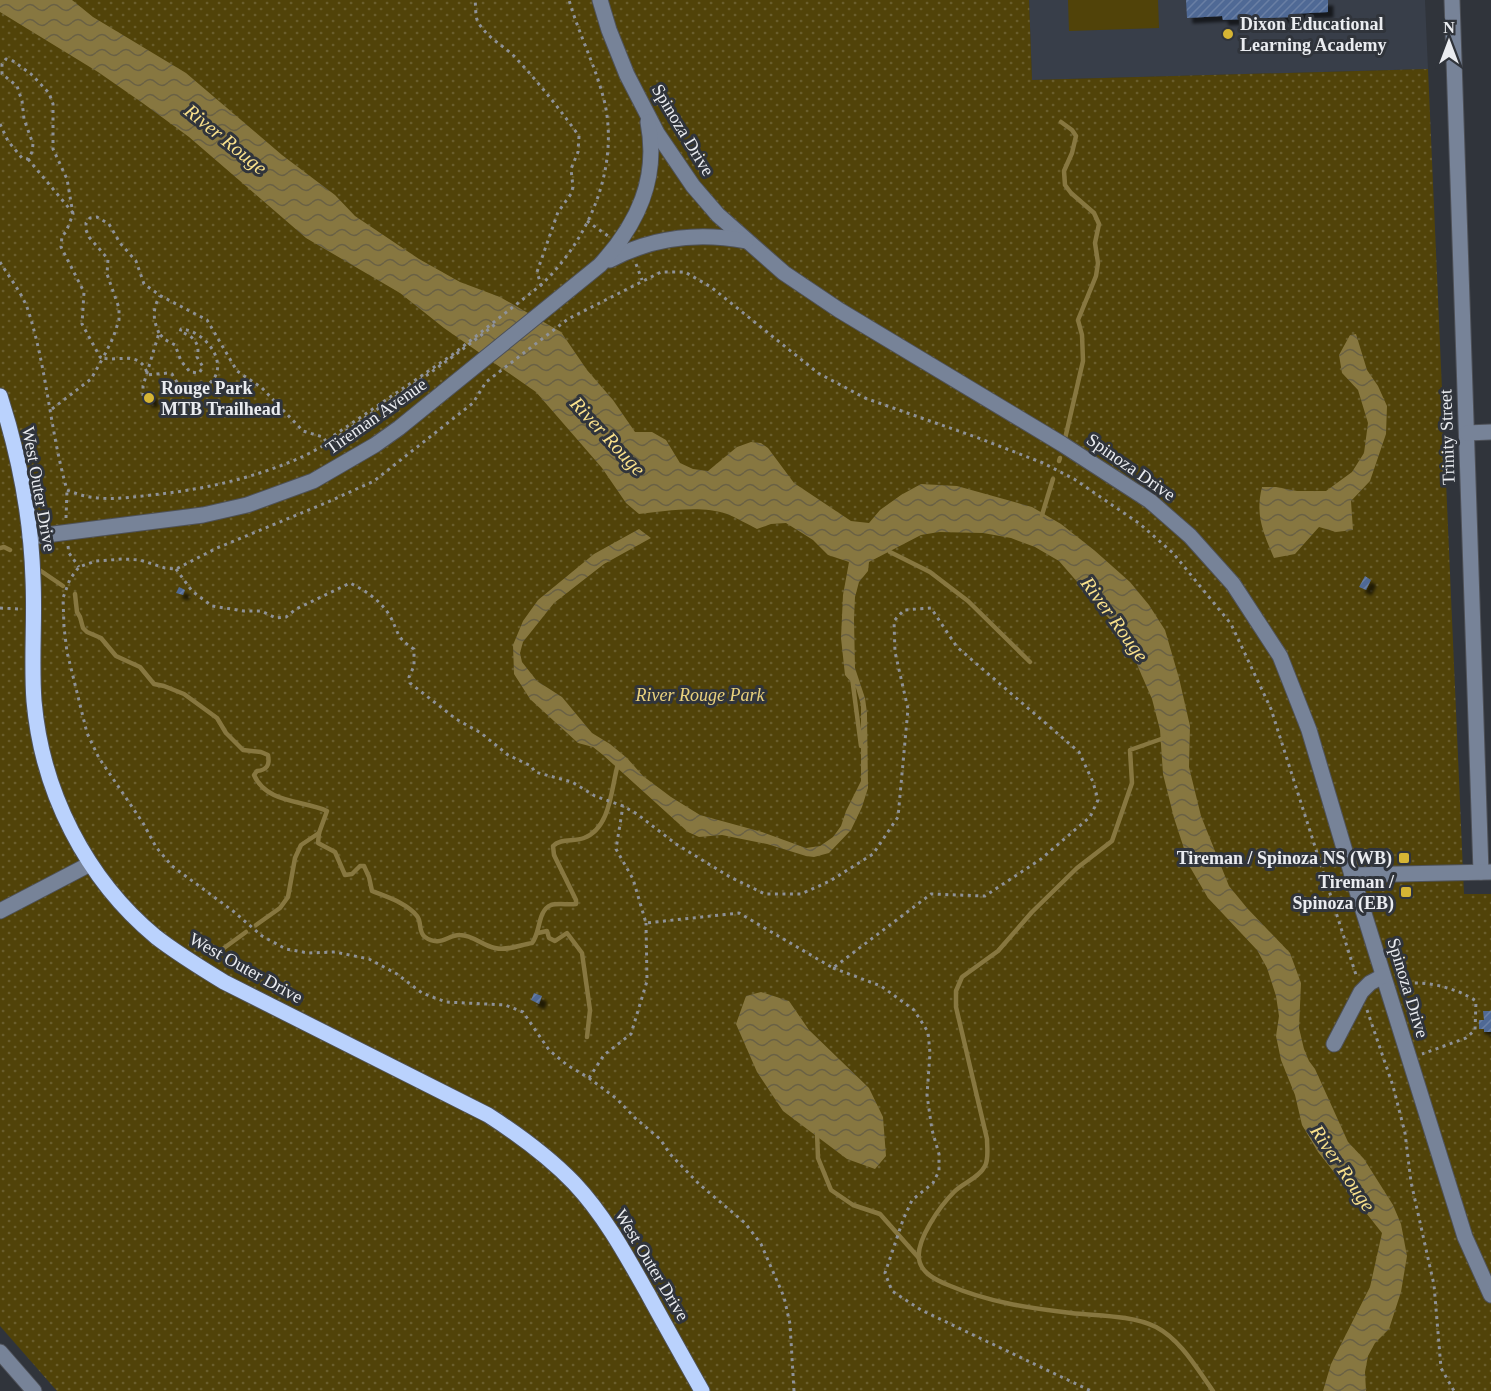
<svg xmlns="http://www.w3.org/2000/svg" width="1491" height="1391" font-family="'Times New Roman',serif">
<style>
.built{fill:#383e49}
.green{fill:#514309}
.park{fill:url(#park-dots)}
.water{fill:url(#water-waves)}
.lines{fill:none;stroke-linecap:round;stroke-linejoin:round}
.stream{stroke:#877740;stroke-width:4.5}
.building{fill:url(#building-hatch);filter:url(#shadow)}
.minor-casing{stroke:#4e5158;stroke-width:17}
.major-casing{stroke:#4e5158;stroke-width:17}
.path{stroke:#8f9298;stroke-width:3;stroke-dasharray:3 4.5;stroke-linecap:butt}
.minor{stroke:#778398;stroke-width:15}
.major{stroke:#bad2fd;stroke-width:15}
.poi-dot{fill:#d6b534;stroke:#30343b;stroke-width:2}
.labels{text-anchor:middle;stroke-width:6;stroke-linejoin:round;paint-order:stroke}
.poi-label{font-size:18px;font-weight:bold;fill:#eaecf0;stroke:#30343b;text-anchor:start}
.street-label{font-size:18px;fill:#eaecf0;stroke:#30343b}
.park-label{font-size:18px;font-style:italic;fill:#e9d17d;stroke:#30343b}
.water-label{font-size:20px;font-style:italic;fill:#f9e18c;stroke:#30343b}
</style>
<defs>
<pattern id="park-dots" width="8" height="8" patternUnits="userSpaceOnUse" patternTransform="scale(1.5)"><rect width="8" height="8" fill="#514309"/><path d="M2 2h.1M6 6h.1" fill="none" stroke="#6a5e2d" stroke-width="1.8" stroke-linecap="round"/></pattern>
<pattern id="water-waves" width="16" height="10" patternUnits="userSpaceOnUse" patternTransform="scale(1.5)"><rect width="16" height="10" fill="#877740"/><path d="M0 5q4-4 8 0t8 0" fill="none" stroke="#6a6144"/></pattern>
<pattern id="building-hatch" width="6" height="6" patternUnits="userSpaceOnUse" patternTransform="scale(1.5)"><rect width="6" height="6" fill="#506995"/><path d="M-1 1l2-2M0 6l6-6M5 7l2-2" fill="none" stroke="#697fa4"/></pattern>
<filter id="shadow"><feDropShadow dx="5.5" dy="5.5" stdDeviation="1.5" flood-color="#0009"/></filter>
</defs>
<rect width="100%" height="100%" fill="#30343b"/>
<path class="built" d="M1029,0H1425L1428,69L1032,80Z"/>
<path class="green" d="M1068,0H1158L1159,28L1069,31Z"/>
<path class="park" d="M0,0H1029L1032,80L1428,69L1464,894H1491V1391H57L0,1326Z"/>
<g class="water">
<path d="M0,0H72L93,17L186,73L282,155L335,195L355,216L419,259L460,282L500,297L561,332L587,370L613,400L635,432H652L666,440L680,463L693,469L708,471L737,447L751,442L761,443L768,448L794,483L851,521L869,523L880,510L901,495L921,484L957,486L1032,507L1061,524L1094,550L1130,582L1149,605L1165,630L1179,678L1190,726L1189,767L1201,816L1229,886L1247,908L1290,953L1301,983L1299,1028L1304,1049L1309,1061L1315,1069L1348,1142L1364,1159L1393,1205L1401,1224L1407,1256L1401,1292L1389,1329L1375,1343L1368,1356L1365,1372L1366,1391H1323L1331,1364L1370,1287L1382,1233L1318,1152L1302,1125L1295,1095L1281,1060L1276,1036L1279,1016L1276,996L1267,968L1257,950L1208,898L1190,867L1174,818L1163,774L1160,730L1152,699L1125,637L1059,561L1035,547L1011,538L983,533L939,532L921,535L869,562L868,571L859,582L855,597L854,619L855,668L865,698L867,713L868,788L862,807L851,830L829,853L814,857L806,856L767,844L722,835L699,837L688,832L603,755L593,747L578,743L530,699L514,674L513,645L523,621L538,600L594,554L639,529L651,538L604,564L554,603L523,642L520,653L522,662L537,681L562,697L592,733L610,744L627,758L643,776L671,797L700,815L762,832L806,848L820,846L833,837L841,826L846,811L861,781V705L856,688L845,675L841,638L843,595L849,562L828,555L813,540L786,523L771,524L757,529C747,524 737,518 727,514C701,505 665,511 639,514L626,503L602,468L536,392L444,328L400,293L306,238L189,137L144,104L98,72L0,12Z"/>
<path d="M1356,334L1367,370L1378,386L1387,406L1386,434L1370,481L1351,501L1353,530L1336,532L1319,527L1295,554L1274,558C1263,532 1255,515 1262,487H1276L1297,491H1326L1352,472L1364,453L1368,423L1358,390L1342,373L1339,355L1350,335Z"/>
<path d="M761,992L789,1001L809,1030L869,1088L883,1117L886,1156L875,1169L847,1159L783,1111L757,1072L736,1024L746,996Z"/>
</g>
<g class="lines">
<g class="stream">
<path d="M1061,122L1072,130L1076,136L1072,153L1064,171L1065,185L1071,193L1094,213L1099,224L1095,243L1098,263L1096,276L1078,320L1082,335L1083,361L1064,443"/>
<path d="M1059,461L1060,458"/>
<path d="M1042,515L1053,479"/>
<path d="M0,548L4,547L10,550"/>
<path d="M890,552L930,572L968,601L1030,662"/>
<path d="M38,569L63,586"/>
<path d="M75,594L77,612L80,617L83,628L87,632L101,638L116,656L140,667L154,684L164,686L184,694L217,718L226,733L243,750L261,752L268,755C270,765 267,770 257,771L254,775C267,804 303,800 327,811L319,833L318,843L335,852L345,875L352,874L360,866H364L369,877L372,891C387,897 407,903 417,916C422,922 418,932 425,937C440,948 449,934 460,935C473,935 483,946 495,948C507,951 520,945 532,943C541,932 537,911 551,905C558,903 568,905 576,904V900L554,855L553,846C561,838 573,842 584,838C611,828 611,788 618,764"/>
<path d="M852,677L861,746"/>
<path d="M1164,738L1130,750L1132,783L1112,841L1077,868L1032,912L998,951L962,977L956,991V1007L987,1139C987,1149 989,1158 985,1166C979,1178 963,1183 954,1192C940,1206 916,1240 919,1259C921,1273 936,1280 948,1285C988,1302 1028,1308 1071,1313C1098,1316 1131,1315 1156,1327C1181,1340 1197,1369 1213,1391"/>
<path d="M256,925L280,908L288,897L295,858L301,845L319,833"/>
<path d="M538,933L547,931L549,938L555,941L567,933L582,953L590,1010L587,1037"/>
<path d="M224,948L246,932"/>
<path d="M817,1132L818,1158L831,1190L853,1205L880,1214L918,1257"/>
</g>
</g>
<g class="building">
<path d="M1186,0H1328V12L1292,14V17L1223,20L1222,16L1187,18Z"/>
<path d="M152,393L153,402H146L145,394Z"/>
<path d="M1365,576L1371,580L1366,590L1359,587Z"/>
<path d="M179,587L185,590L183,595L176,593Z"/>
<path d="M534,993L542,996L539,1004L531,1000Z"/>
<path d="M1483,1011H1491V1032H1484V1029H1479V1020H1484Z"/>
</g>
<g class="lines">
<defs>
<g id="minor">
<path d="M600,0L609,30L627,75L657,133L693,186L718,215L784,273L839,310L1062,444L1150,501L1190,536L1233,584L1280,656L1309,730L1352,875L1465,1237L1491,1295"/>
<path d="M1452,0L1481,872"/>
<path d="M610,260C653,237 698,232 746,241"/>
<path d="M1467,433L1491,432"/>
<path d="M30,537L203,515L247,505L313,481L375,445L399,428L600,265C638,224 659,178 648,122"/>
<path d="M1352,875L1491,872"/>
<path d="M0,911L90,864"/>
<path d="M1334,1044L1361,992L1370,983L1383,976"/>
<path d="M0,1352L34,1391"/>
</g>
<path id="major" d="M0,396C19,455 31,517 33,579C35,620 31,661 34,701C42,792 86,879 156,937C178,954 201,968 224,982L488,1115C519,1135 548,1156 574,1183C605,1216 626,1255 648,1294C666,1327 684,1359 702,1391"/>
</defs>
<use href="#minor" class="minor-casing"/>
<use href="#major" class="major-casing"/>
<g class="path">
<path d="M0,124L8,141L22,158L28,159L32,152L33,144L24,119L22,101L17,86L2,74V64L6,59L13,61L31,74L49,93L53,104V149L67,179L73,214L66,232L62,236L61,247L84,292L82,324L100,357L103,358L113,338L119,320V308L107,274L108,259L89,237L86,230V223L90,218L97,217L109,224L120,243L136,261L144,284L161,296L207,320L237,371L262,388L303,431L323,437L327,443L333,436L452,355L541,285L537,272L558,212L571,194L573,187L571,169L578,152L579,136C559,108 538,82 515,57C503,45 487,38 478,22C475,16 476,7 475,0"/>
<path d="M28,159L73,213"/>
<path d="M587,221L608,236"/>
<path d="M0,262C9,277 22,293 28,310C47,368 50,431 67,490C97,503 121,498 152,495C199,490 246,480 290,462C321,450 349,429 376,410C418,382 459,353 498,322"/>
<path d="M636,264L642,280"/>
<path d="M540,286C588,241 619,170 605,104C597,69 579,35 569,0"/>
<path d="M159,333C153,320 152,309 160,296"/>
<path d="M143,396V386L159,333L164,339L175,345L181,361L190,372L199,373L203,367L197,357C201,343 192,335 180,332L181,329C210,331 238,376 197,390C192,392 190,394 184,394L172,374L168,373L147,375"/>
<path d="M52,409L91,379L103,358C118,362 140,350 147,373"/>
<path d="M66,518L67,490"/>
<path d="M68,546L69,553L79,567"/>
<path d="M176,569L192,591L212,606L244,611H261L276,618L286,617L296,609L350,583C366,591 380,600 390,616C399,633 396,638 414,649V666L409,677L410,683L456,719L481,733L508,755L531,766L535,772L572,782L595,796L623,806L637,814L676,844L730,877L765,894H801L830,881L873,854L898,817L908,709L895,652L894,621L904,610L931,608L957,647L1079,752L1093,782L1098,800L1090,817L1041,859L985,896L931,894L833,968L739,913L646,923L633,879L616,849L623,806"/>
<path d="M0,608L20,609"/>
<path d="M833,968L881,986L914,1010L928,1032L930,1053L927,1095L932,1130L939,1154V1171L933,1183L912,1200L903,1220L885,1273L892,1291L921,1310L1091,1391"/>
<path d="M1400,985C1423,979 1457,988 1476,1001L1475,1030L1466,1038L1422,1054"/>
<path d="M1367,1010L1393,1086L1405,1133L1411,1182L1434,1285L1441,1368L1454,1391"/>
<path d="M589,1078L604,1055L631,1034L647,981L646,923"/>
<path d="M794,1391L790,1324L784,1297L761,1244L745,1223L699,1184L670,1154L660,1139L635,1118L617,1099L589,1078L567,1065L549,1050L523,1012L505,1005L446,1002L422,993L397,974L369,959L335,952L308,953L286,949L262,936L233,911L172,866L156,847L143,823L99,758L87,733L67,652L64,627L63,598L70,579L79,567L96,561L123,559L140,560L165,568L176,569L217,548L328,502L374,481L473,403L486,382L568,319L661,272H685L711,287L818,373L865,398L981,439L1043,463L1074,479L1140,524L1173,553L1231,624L1271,709L1357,978"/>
</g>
<use href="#minor" class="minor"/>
<use href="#major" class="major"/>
</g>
<g class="poi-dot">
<circle cx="1228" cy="34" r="6"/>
<circle cx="149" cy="398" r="6"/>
<rect x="1398" y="852" width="12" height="12" rx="3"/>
<rect x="1400" y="886" width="12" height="12" rx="3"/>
</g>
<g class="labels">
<g class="poi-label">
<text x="1240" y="30">Dixon Educational<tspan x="1240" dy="21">Learning Academy</tspan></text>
<text x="161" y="394">Rouge Park<tspan x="161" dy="21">MTB Trailhead</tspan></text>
<text x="1392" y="864" text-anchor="end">Tireman / Spinoza NS (WB)</text>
<text x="1394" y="888" text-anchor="end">Tireman /<tspan x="1394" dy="21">Spinoza (EB)</tspan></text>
</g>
<g class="street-label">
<text transform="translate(683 130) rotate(59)" y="6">Spinoza Drive</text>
<text transform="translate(376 416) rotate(-35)" y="6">Tireman Avenue</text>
<text transform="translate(1447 437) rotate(-92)" y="6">Trinity Street</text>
<text transform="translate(1131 467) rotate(35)" y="6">Spinoza Drive</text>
<text transform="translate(39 489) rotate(80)" y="6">West Outer Drive</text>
<text transform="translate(246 968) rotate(29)" y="6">West Outer Drive</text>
<text transform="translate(1408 988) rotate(73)" y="6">Spinoza Drive</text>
<text transform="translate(652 1265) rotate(59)" y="6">West Outer Drive</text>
</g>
<g class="park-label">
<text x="700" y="701">River Rouge Park</text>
</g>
<g class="water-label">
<text transform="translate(226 139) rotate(39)" y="7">River Rouge</text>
<text transform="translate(608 436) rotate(47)" y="7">River Rouge</text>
<text transform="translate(1115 619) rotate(54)" y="7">River Rouge</text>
<text transform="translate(1343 1168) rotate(56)" y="7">River Rouge</text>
</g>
</g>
<g transform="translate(1449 42)" stroke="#30343b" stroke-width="4.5" paint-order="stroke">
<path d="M0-4.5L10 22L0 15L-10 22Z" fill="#eaecf0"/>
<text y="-9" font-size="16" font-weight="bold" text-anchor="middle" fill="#eaecf0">N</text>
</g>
</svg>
